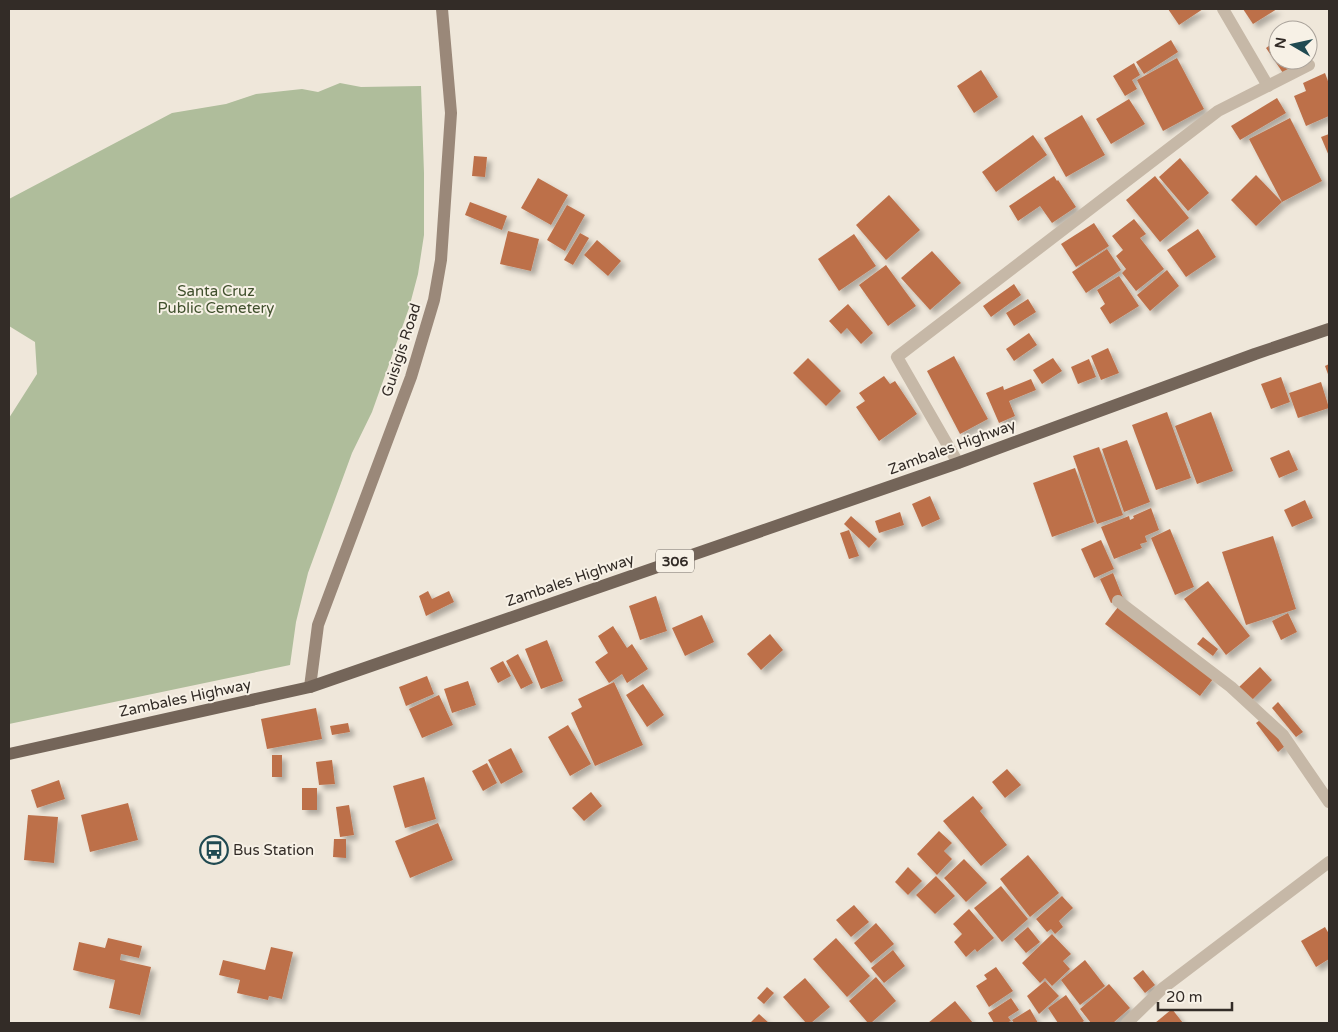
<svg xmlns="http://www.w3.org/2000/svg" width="1338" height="1032" font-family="'Varela Round',sans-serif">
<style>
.green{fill:#afbd9b}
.building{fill:#bd704a;filter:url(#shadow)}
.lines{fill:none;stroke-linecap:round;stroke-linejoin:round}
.minor{stroke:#c6b8a7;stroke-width:12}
.secondary{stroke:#9a8879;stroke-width:12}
.primary{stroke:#746559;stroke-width:12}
.labels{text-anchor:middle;stroke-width:4;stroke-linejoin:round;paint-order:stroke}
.shield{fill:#f7f1e6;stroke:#6e6760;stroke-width:1}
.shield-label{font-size:14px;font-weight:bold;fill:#332c27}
.park-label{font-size:15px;fill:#40502d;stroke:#f7f1e6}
.street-label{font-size:15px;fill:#332c27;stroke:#f7f1e6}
.poi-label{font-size:15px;fill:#332c27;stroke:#f7f1e6;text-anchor:start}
</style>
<defs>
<filter id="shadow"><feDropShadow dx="4.5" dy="4.5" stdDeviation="2.5" flood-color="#0004"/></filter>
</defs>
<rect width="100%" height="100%" fill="#efe7da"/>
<path class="green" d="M340,83L361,87L421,86L424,173V235L418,274L409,308L372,412L352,453L308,573L296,622L290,665L9,724V418L37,374L35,342L9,326V199L172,113L226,104L256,94L302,89L318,92Z"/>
<g class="building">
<path d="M1168,9H1203L1179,25Z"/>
<path d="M1243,9H1277L1253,24Z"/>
<path d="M1278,39V60H1302L1283,73L1266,48Z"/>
<path d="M1171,40L1178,52L1144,74L1136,62Z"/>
<path d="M1177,58L1204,109L1163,131L1137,80Z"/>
<path d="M1134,63L1140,75L1132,80L1137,89L1125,96L1113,76Z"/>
<path d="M981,70L998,97L974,113L957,86Z"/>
<path d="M1325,73L1329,84V116L1306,126L1294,96L1306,91L1303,83Z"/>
<path d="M1277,98L1286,113L1240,140L1231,126Z"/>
<path d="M1129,99L1145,124L1111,144L1096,119Z"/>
<path d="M1082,115L1105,155L1066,177L1044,138Z"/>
<path d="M1290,118L1322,181L1282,202L1249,139Z"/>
<path d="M1329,134V156L1321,137Z"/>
<path d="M1033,135L1047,155L996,192L982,172Z"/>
<path d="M474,156L487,157L485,177L472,176Z"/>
<path d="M1180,158L1209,193L1188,211L1159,177Z"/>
<path d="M1256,175L1282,202L1256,226L1231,200Z"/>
<path d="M1054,176L1057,181L1058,180L1076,207L1052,223L1040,206L1018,221L1009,206Z"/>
<path d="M1155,176L1189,218L1160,242L1126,200Z"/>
<path d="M538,178L568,195L551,225L521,208Z"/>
<path d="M889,195L920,230L886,260L856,225Z"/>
<path d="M470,202L507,216L502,230L465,215Z"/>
<path d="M567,205L585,215L565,251L547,240Z"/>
<path d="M1134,219L1146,234L1140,238L1164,269L1136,291L1122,273L1126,269L1116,256L1123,250L1112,236Z"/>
<path d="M1094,223L1109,246L1076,267L1061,244Z"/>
<path d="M1198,229L1216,257L1186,277L1167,250Z"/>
<path d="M508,231L539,239L531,271L500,264Z"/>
<path d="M580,233L589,238L573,265L564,260Z"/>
<path d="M854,234L876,266L839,291L818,259Z"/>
<path d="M597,240L621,261L608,276L584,255Z"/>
<path d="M1107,249L1121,270L1086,293L1072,272Z"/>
<path d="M932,251L961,283L930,310L901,278Z"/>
<path d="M886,265L916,306L888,326L859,285Z"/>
<path d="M1167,270L1179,286L1150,311L1137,295Z"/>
<path d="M1119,276L1139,306L1110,324L1100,308L1105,304L1097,290Z"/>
<path d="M1014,284L1021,295L991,317L983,306Z"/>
<path d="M1028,299L1036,312L1014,326L1006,313Z"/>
<path d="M848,304L873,333L861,344L847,328L841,334L829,321Z"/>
<path d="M1029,333L1037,345L1014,361L1006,349Z"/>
<path d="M1108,348L1119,373L1101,380L1091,356Z"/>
<path d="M954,356L988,419L960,434L927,371Z"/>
<path d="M808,358L841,391L826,406L793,373Z"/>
<path d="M1053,358L1062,371L1042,384L1033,370Z"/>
<path d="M1089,359L1096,377L1078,384L1071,367Z"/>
<path d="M1329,364V377L1325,366Z"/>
<path d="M884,376L890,384L895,381L917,414L879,441L856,407L865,401L859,393Z"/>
<path d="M1281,377L1290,402L1271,409L1261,384Z"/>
<path d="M1031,379L1036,390L1009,401L1015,416L999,423L986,393L1003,386L1004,390Z"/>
<path d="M1321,382L1329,408L1298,418L1289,393Z"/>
<path d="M1167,412L1191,478L1156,490L1132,425Z"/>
<path d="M1211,412L1233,471L1197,484L1175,426Z"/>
<path d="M1127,440L1150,502L1124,512L1102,449Z"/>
<path d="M1099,447L1123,515L1097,524L1073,456Z"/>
<path d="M1289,450L1298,470L1279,478L1270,458Z"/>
<path d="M1075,468L1094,522L1052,537L1033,483Z"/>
<path d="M930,496L940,519L922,527L912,504Z"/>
<path d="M1305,500L1313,518L1292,527L1284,510Z"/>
<path d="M1151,508L1159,530L1145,536L1147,542L1140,544L1142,548L1114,559L1101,527L1129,516L1130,520L1134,518L1133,516Z"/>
<path d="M900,512L904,525L879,533L875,521Z"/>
<path d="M851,516L877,539L869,548L844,524Z"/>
<path d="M1170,529L1194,587L1175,595L1151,538Z"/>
<path d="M849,530L859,556L849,559L840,533Z"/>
<path d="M1273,536L1296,609L1246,625L1222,552Z"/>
<path d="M1101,540L1114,569L1094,578L1081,549Z"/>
<path d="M1113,573L1123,598L1111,603L1100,579Z"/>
<path d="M1208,581L1250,636L1226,655L1184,599Z"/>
<path d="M428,591L432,599L449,591L454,602L426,616L419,596Z"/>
<path d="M656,596L667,631L640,640L629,606Z"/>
<path d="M1118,607L1213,679L1200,696L1105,624Z"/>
<path d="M1288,613L1297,632L1281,640L1272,621Z"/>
<path d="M702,615L714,642L685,656L672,628Z"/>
<path d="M613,626L627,648L632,644L648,669L627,683L622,674L609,683L595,662L608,653L598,636Z"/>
<path d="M770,634L783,650L761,670L747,654Z"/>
<path d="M1203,637L1218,649L1213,656L1197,644Z"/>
<path d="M547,640L563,681L541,689L525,649Z"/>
<path d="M518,654L533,683L521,689L506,661Z"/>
<path d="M503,661L511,676L498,683L490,668Z"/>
<path d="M1260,667L1272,680L1252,700L1239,687Z"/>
<path d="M427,676L434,694L406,706L399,687Z"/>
<path d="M468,681L476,705L452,713L444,689Z"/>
<path d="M614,682L643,745L595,766L571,713L582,707L578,699Z"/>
<path d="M643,684L664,715L647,727L626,695Z"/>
<path d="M439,695L453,725L422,738L409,709Z"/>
<path d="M1278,702L1303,732L1296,737L1272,708Z"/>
<path d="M316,708L322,739L267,749L261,719Z"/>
<path d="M1263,718L1285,746L1278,752L1256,723Z"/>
<path d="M348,723L350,732L332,735L330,726Z"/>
<path d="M568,725L591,764L570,776L548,737Z"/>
<path d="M511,748L523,772L501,784L488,760Z"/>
<rect x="272" y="755" width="10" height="22"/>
<path d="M332,760L335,784L319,785L316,762Z"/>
<path d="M487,763L497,783L483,791L472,771Z"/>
<path d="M1007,769L1021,785L1005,798L992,782Z"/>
<path d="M424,777L436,819L405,828L393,786Z"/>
<path d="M59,780L65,799L37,808L31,790Z"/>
<rect x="302" y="788" width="15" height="22"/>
<path d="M591,792L602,806L584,821L572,808Z"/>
<path d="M973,796L983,808L980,811L1007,845L981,866L943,821Z"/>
<path d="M128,803L138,840L90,852L81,815Z"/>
<path d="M349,805L354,835L340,837L336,807Z"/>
<path d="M28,815L58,817L54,863L24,860Z"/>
<path d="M438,823L453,860L410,878L395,841Z"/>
<path d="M939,831L952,843L944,851L952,859L937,875L917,854Z"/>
<path d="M334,839H346V858L333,857Z"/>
<path d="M1028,855L1059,893L1030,917L1000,879Z"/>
<path d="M964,859L987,883L966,902L944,878Z"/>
<path d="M908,867L922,881L908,895L895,882Z"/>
<path d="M936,876L955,896L935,914L916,895Z"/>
<path d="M1001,886L1028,919L1002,942L974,908Z"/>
<path d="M1062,896L1073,908L1059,921L1063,927L1055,934L1051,929L1047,932L1036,919Z"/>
<path d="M854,905L869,922L851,937L836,920Z"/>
<path d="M969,909L994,938L977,952L975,949L966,957L954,942L962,934L953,924Z"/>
<path d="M876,923L894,944L871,963L854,943Z"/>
<path d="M1028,927L1040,942L1026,953L1014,939Z"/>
<path d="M1325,927L1329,934V959L1316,967L1301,941Z"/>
<path d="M1052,934L1071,954L1063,961L1070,969L1052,986L1045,978L1040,983L1022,963Z"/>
<path d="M108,938L142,946L139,958L121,954L120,960L151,967L140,1015L109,1008L115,980L73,970L79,942L105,948Z"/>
<path d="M836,938L870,976L847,997L813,959Z"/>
<path d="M271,947L293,952L282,999L269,996L268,1000L237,993L240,980L219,975L223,960L265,970Z"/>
<path d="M893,950L905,966L884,983L871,968Z"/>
<path d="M1085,960L1105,986L1080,1005L1061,980Z"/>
<path d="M996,967L1013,991L989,1007L976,986L987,979L984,975Z"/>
<path d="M1143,970L1155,985L1145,993L1133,978Z"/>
<path d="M876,977L896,1001L871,1023H868L849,1001Z"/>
<path d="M805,978L830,1007L811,1023H806L783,997Z"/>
<path d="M1045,981L1059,996L1039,1014L1027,996Z"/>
<path d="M1109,984L1130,1008L1113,1023H1091L1080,1009Z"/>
<path d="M767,987L774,993L764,1004L757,998Z"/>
<path d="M1066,995L1084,1021L1081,1023H1058L1048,1008Z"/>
<path d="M1011,998L1019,1010L1008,1017L1011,1021L1006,1023H994L988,1013Z"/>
<path d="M955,1001L973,1023H928Z"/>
<path d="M1030,1009L1038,1023H1014L1012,1020Z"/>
<path d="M1172,1009L1183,1023H1155Z"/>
<path d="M759,1014L769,1023H750Z"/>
</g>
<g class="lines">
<g class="minor">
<path d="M1223,9L1268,86"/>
<path d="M958,463L897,357L1218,111L1309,65"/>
<path d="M1118,601L1231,687L1283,735L1329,802"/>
<path d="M1127,1023L1163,988L1329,862"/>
</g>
<path class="secondary" d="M310,687L318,625L411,377L434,300L441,260L451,113L442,9"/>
<path class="primary" d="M9,754L310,687L958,463L1255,354L1329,329"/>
</g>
<defs>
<symbol id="bus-ring" viewBox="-11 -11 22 22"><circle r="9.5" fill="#f7f1e6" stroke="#204a51" stroke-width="1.5"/><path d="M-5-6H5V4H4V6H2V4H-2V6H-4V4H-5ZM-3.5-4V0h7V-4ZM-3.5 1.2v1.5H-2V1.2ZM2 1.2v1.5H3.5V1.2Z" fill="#204a51"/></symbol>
</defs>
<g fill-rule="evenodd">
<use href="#bus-ring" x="198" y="834" width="32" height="32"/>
</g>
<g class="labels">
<rect class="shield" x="656" y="549.5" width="38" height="23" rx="4"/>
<g class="shield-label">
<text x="675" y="566">306</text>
</g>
<g class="park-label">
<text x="216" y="296">Santa Cruz<tspan x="216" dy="17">Public Cemetery</tspan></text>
</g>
<g class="street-label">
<text transform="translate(401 350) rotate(-72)" y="5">Guisigis Road</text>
<text transform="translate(952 447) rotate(-20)" y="5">Zambales Highway</text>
<text transform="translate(570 580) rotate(-19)" y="5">Zambales Highway</text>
<text transform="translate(185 698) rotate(-12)" y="5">Zambales Highway</text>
</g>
<g class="poi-label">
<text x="233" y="855">Bus Station</text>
</g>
</g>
<rect width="1338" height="1032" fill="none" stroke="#332c27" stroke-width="20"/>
<g transform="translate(1293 45) rotate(279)"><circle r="24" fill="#f7f1e6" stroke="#a9a29a"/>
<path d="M0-4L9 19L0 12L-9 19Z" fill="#204a51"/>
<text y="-8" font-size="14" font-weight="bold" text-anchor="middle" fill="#332c27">N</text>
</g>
<path d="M1158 1002v8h74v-8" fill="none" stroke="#332c27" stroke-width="2.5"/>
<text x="1166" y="1002" font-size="15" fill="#332c27" stroke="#f7f1e6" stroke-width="4" paint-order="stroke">20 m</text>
</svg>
